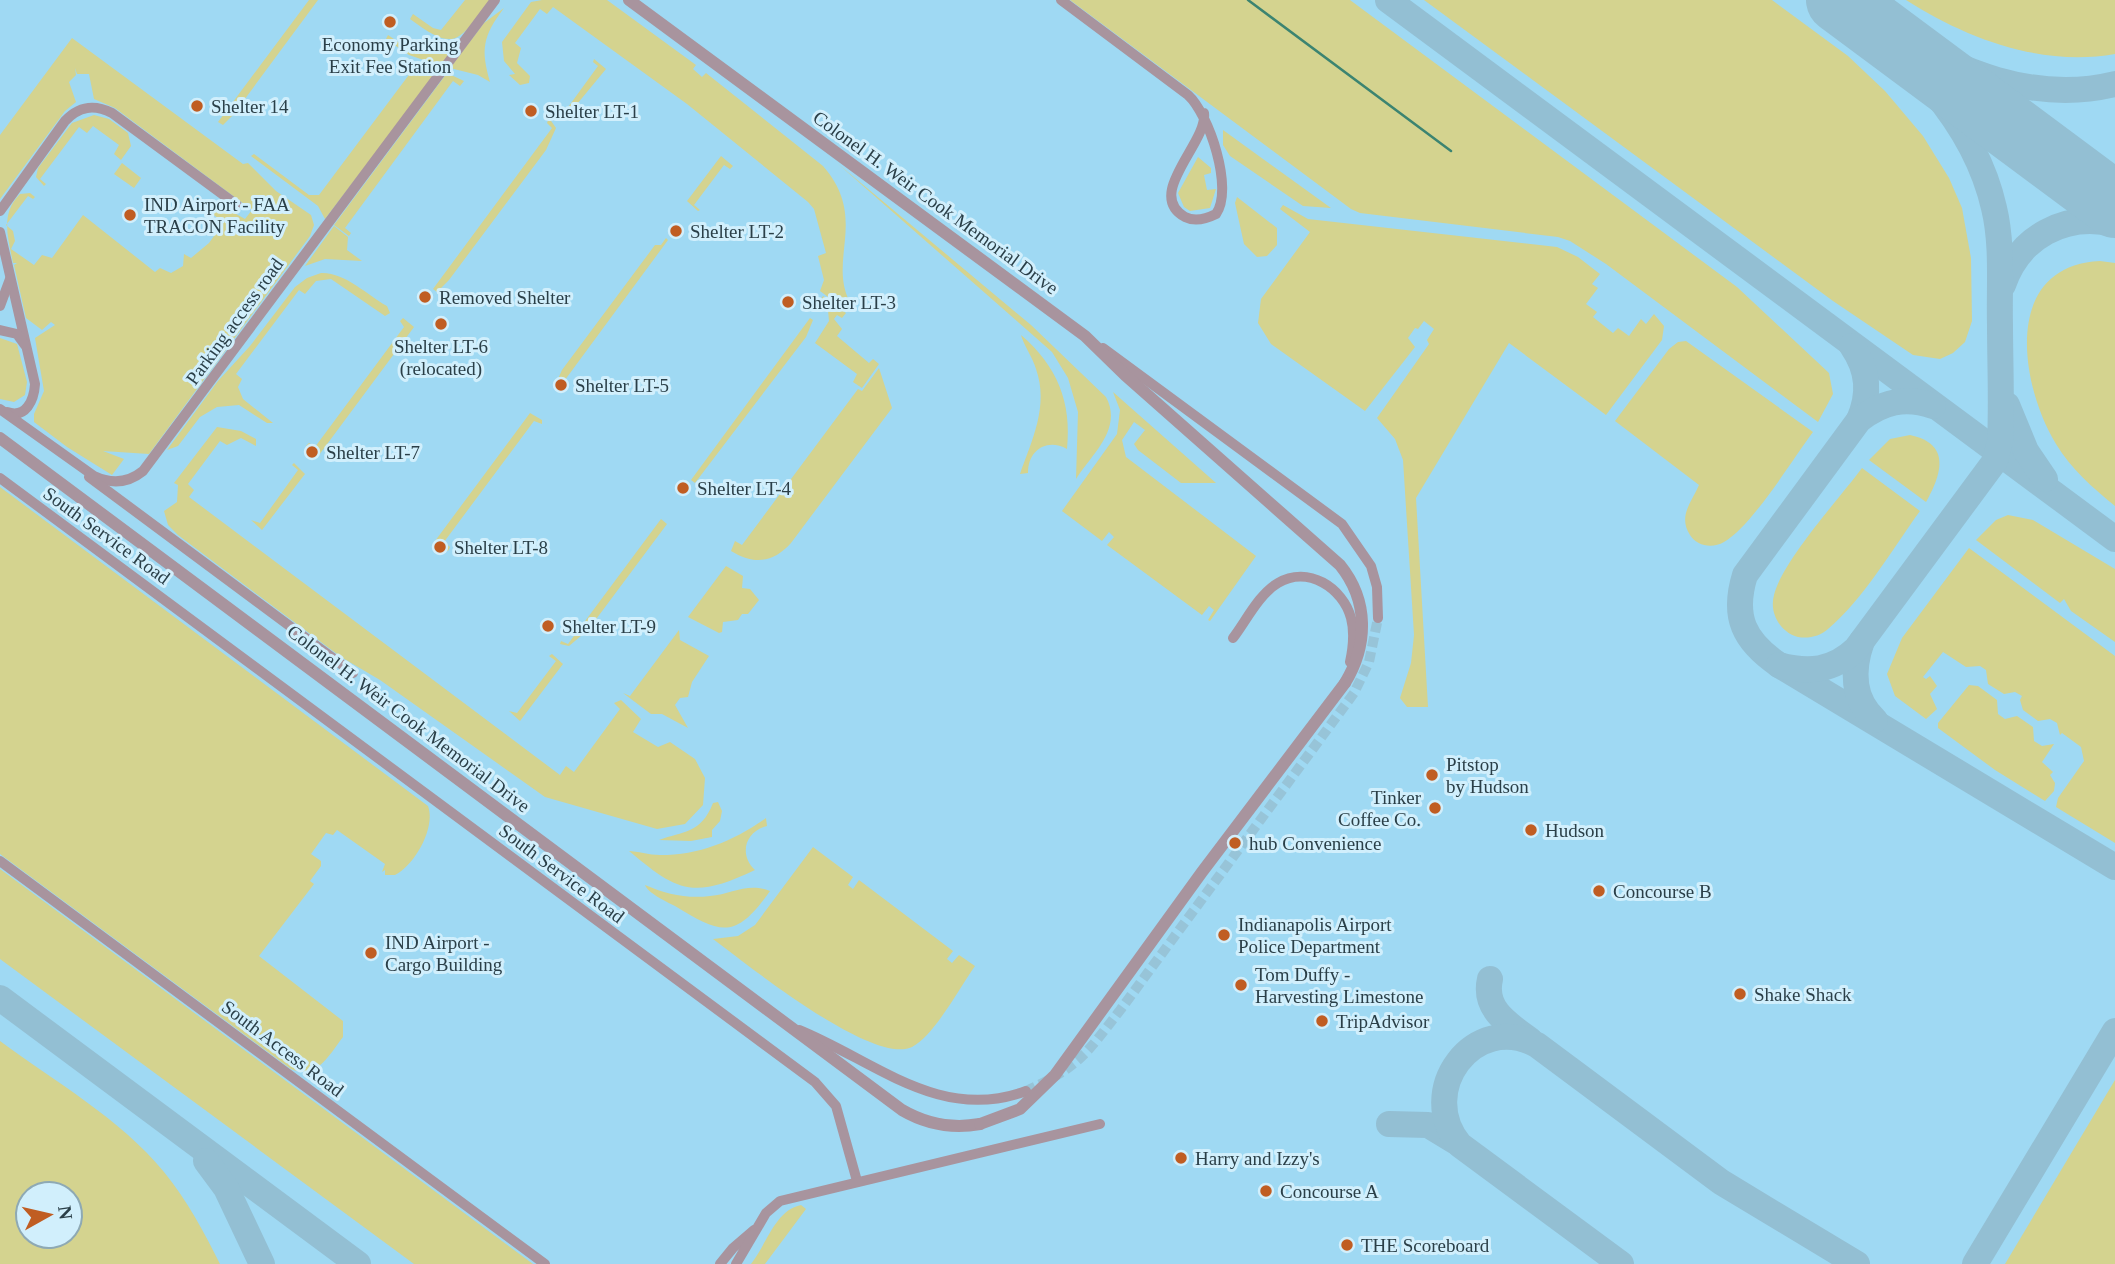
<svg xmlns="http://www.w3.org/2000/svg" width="2115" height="1264" font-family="Georgia,serif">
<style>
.built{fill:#9fd9f3;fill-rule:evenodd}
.green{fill:#d4d38f;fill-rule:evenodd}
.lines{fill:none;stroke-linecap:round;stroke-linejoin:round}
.stream{stroke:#3c8471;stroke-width:2.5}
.taxiway{stroke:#93bfd3;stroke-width:26}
.runway{stroke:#93bfd3;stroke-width:66}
.minor-tunnel{stroke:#97c4d8;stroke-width:10;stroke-dasharray:10 5;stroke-linecap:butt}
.minor{stroke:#a8949e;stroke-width:10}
.tertiary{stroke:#a8949e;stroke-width:12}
.tertiary-bridge{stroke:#a8949e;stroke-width:12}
.poi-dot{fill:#c05d22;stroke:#d1effc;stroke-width:2.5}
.labels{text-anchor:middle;stroke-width:6;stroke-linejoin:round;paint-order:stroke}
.poi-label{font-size:19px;fill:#2a3f48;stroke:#d1effc;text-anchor:start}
.street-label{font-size:19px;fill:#2a3f48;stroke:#d1effc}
</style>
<rect width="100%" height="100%" fill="#b2e5fc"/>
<path class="built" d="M0,0H2115V1264H0ZM28,1194H70V1236H28Z"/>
<g class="green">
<path d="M309,0H318L233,115L223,125L218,122Z"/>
<path d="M465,0H490C458,42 456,53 410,19L413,14L433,28L441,30Z"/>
<path d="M542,0H607L696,65L693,69L702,77L706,73L823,166C870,220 825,261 852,306L847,311L820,291L824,280L818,256L826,253L814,209L808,202L687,104L553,7L547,14L540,9L515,43L521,48L517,63L530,76L529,83L520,85L509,75L515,74L504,61L502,42L531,2Z"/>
<path d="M1070,0H1350L1737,287L1829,373L1833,394L1818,422L1606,264L1570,241L1558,237L1360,213L1351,209Z"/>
<path d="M1424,0H1772L1848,56L1885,91L1923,136L1949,178L1962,208L1971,258L1972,321L1965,342L1953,353L1940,359L1913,355L1833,301Z"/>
<path d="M1906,0H2115V54C2042,67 1967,39 1906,0Z"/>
<path d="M504,8C482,37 481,50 490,82L478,75L450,68L484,23Z"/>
<path d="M388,35L404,46L419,52L450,53L441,66L409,55L386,39Z"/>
<path d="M72,38L243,164L248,163L276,191L311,215L314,225L310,236L149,454L103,451L124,459L112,475L67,447L34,422V414L44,391L35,338L55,325L51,322L42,330L26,318L14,265L17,263H13C8,237 0,214 20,194L30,193L35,197L33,199L28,196L6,225L13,231L15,241L11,249L34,265L42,255L52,258L83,215L155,272L160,268L171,273L183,266L184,254L191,258L209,243L224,222L206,210L224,207L245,219L252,210L115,108L94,99L89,74H77L75,68L76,75L69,82L76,102L65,111L0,199V135Z"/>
<path d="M594,59L606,69L568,115L558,106L566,110L598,66L593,62Z"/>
<path d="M417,64L438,71L325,219L318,206L251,156L254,154L309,195H319Z"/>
<path d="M447,73L464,81L460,86L453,81L345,228L351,233L349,236L334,225Z"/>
<path d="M94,115L109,119L128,133L131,146L121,160L114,154L119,145L93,126L87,133L79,127L40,179L46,184L44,186L36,177L38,168L72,123Z"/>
<path d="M549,118L556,128L546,150L449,280L437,292L433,289L552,128L547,123Z"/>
<path d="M1223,130L1331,208L1303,206L1230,156L1223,145Z"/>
<path d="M721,156L733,166L730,169L724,165L694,205L700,210L698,211L687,201Z"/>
<path d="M1198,157L1211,168V173L1204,175L1207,190L1216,189L1210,208L1190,211L1184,207L1178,193Z"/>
<path d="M122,163L141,178L134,188L114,174Z"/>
<path d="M837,163L1031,325L1106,397C1123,429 1092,454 1076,479L1078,412L1068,378L1052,352Z"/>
<path d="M1237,197L1277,228V245L1267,256L1257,257L1244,244L1235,203Z"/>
<path d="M1283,205L1308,219L1557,247L1578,257L1600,274L1592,284L1598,288L1586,304L1597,312L1593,317L1613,333L1618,328L1629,336L1641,319L1646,324L1654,314L1664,326L1662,340L1606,415L1509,343L1416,498L1428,707H1407L1400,698L1411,663L1414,635L1403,460L1395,439L1377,418L1429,344L1427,340L1434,329L1424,321L1418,329L1415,328L1408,338L1415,347L1365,411L1271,344L1258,323L1261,299L1310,232L1280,209Z"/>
<path d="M334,226L348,237L347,250L362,261L325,259L305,266Z"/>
<path d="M666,238L668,240L562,384L557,381L562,370L655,245H661Z"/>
<path d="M2100,261L2115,263V506C2092,487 2071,469 2056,444C2020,385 2001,266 2100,261Z"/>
<path d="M321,273C345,272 367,295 387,306L390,313L385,316L331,279L316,281L305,294L299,290L236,374L242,379L238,387L243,399L273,423H267L239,405L217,407L200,417L178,446L167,450L218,381L250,346L295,287L307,278Z"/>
<path d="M823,296L846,313L842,318L837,315L834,319L842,329L837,336L869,363L873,359L879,364L862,388L853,382L857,374L815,343L829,321L828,310L820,301Z"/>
<path d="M403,318L414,327L319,455L306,446L309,443L315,447L404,327L400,321Z"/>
<path d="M810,318L813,320L806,337L695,483L691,480Z"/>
<path d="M1021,335C1057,366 1072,402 1067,449C1047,438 1028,450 1028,473L1020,474C1032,440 1049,406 1036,369C1033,358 1023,344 1021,335Z"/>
<path d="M0,338L17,344L27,382L25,395L14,402L0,399Z"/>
<path d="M1686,341L1813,432C1792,460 1752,526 1724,542C1712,549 1697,546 1690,535C1678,516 1691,503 1699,485L1615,421L1669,349L1678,342Z"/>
<path d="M879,368L892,408L791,543C773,563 754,565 731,551L735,541L742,545L858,389L862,391Z"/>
<path d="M1113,392L1216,483H1181L1138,450L1134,444L1145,430L1134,422L1122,440L1126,457L1256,556L1210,621L1208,620L1214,610L1209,606L1202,615L1107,545L1114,537L1109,532L1102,541L1062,511L1117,434L1120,410Z"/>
<path d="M530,413L542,420V424L534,421L444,542L450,547L448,551L435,541Z"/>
<path d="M217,427L241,431L256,439V446L241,438L227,445L220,441L188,484L194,490L189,497L560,775L566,766L574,772L620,709L614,703L621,700L641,719L633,732L658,747L670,742L695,759L705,778L703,805L685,824L657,829L545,797L380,680L341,657L178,535L168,525L164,511L177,502L178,485L174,483Z"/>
<path d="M1910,435C1952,444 1941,475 1926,502L1869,460L1890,439Z"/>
<path d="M294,463L305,474L262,530L251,520L260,523L298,470L292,465Z"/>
<path d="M1862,468L1920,511C1893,548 1863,600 1828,629C1820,636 1809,639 1798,637C1780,632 1769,613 1774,595C1783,560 1839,499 1862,468Z"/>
<path d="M0,487L428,806C436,827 415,865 395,875H385V870L382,872L385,864L337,830L333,835L326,833L311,854L321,861V866L310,881L314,884L259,956L343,1021V1037C329,1055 317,1080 291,1069L0,854Z"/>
<path d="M2008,515L2033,520L2115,569V642L2071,611L2064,599L2060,603L1976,540L1996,520Z"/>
<path d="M661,519L667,524L588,630L569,646L560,644L561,641L568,644Z"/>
<path d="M1969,548L2115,656V843L2056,807L2058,798L2084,761L2081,747L2062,733L2060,735L2057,723L2050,719L2038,721L2023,710L2020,700L2022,696L2015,692L2004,694L1988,684L1986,670L1980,666L1966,667L1943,652L1923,677L1926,679L1930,676L1937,686L1930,694L1937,709L1926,719L1895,696L1887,674L1902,638Z"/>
<path d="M726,566L743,576L742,588L750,589L759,600L748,614H742L738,620L723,622L722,632L719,633L688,617Z"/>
<path d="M679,630L680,640L709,656L692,682L688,697L680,698L675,705L688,728L662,714H651L623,693L630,696Z"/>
<path d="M552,654L563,664L520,721L509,711L517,713L556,661L549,656Z"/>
<path d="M1969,685L1978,686L1997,700L1998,714L2005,719L2017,716L2033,727L2034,741L2042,746L2054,744L2042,762L2053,772L2050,775L2055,783L2054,791L2045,801L1995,770L1938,728V723Z"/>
<path d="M718,802L722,811L720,821L712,830V837L691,841L659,840C683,831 701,834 713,803Z"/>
<path d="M766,818L767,826C746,831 738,854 755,870C692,900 677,891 629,851C637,851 649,855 660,855C700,855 733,841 766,818Z"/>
<path d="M813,847L853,877L848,885L853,889L859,880L953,951L947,959L952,963L959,955L975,966C960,987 934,1036 912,1047C873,1066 748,965 713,939L738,936L755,925Z"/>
<path d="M0,869L533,1264H414L0,959Z"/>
<path d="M645,885C666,894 687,899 710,896C732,894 748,882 770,891C736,939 722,935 675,906C665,901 648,893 645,885Z"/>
<path d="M0,1041C54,1081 121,1119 164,1172C187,1200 204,1232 220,1264H0ZM28,1194H70V1236H28Z"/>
<path d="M2115,1080V1264H2005Z"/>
<path d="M801,1205L806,1209L765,1264H751C766,1246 775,1210 801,1205Z"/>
</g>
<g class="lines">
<path class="stream" d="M1248,0L1451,151"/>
<g class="taxiway">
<path d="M1388,0L2115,539"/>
<path d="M1888,30C1957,71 2034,104 2115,84"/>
<path d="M2003,285C2019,237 2065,212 2115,224"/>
<path d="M1852,346C1869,371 1870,394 1859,420"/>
<path d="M2007,405L2026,451L2045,479"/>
<path d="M1933,406C1905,396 1882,402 1859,420L1745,575C1732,617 1744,641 1779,665L2115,867"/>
<path d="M1862,641C1852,669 1852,699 1875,720"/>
<path d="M1779,665C1808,673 1833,671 1856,649L1995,461L2000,442C2002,403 2000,364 2000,325C1999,286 2003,245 1994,208C1974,119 1904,53 1835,0"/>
<path d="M1490,979C1483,1009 1508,1024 1530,1040"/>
<path d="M0,998L358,1264"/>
<path d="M1389,1124L1428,1125L1456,1142"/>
<path d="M206,1161L226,1188L262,1264"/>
<path d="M1621,1264L1460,1145C1415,1091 1474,1011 1537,1045L1721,1182L1857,1264"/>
<path d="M1975,1264L2115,1031"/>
</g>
<path class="runway" d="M1839,0L2115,205"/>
<path class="minor-tunnel" d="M1026,1091C1079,1067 1086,1054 1121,1009L1354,693L1369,662L1378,618"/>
<g class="minor">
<path d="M1061,0L1188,95C1209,114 1234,189 1216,214C1206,219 1195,222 1185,217C1144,194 1208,143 1204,113"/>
<path d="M0,211L65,121C79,106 94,104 112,113L237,205"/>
<path d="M0,232L35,384C34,400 26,419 7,412"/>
<path d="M0,306L10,279"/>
<path d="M0,330L17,334L25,345"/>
<path d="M1103,348L1342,524L1371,566L1377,587L1378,618"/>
<path d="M0,409L94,476C111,484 127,484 143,471L495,0"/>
<path d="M89,477L353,673"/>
<path d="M0,478L815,1082L836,1106L857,1181"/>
<path d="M1233,638C1246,621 1259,594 1278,583C1308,565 1343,588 1351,618C1355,633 1353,648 1350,662"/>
<path d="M0,861L545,1264"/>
<path d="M799,1030C875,1061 940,1123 1026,1091"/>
<path d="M720,1264L733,1248L754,1230"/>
<path d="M736,1264L766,1213L780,1201L1100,1124"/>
</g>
<g class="tertiary">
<path d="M629,0L1085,336L1125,375L1340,565C1369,601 1368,645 1345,683"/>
<path d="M0,438L902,1110C926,1124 952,1129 980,1124"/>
</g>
<path class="tertiary-bridge" d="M980,1124L1020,1109L1055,1075L1202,872L1345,683"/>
</g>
<g class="poi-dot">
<circle cx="390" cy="22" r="7"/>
<circle cx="197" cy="106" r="7"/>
<circle cx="531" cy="111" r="7"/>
<circle cx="130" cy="215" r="7"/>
<circle cx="676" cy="231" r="7"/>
<circle cx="425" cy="297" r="7"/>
<circle cx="788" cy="302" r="7"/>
<circle cx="441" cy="324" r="7"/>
<circle cx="561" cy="385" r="7"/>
<circle cx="312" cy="452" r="7"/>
<circle cx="683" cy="488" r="7"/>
<circle cx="440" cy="547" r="7"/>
<circle cx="548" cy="626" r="7"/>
<circle cx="1432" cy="775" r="7"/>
<circle cx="1435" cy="808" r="7"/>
<circle cx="1531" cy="830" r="7"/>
<circle cx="1235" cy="843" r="7"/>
<circle cx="1599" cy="891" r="7"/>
<circle cx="1224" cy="935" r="7"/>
<circle cx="371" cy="953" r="7"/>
<circle cx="1241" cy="985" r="7"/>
<circle cx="1740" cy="994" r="7"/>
<circle cx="1322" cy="1021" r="7"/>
<circle cx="1181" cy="1158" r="7"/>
<circle cx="1266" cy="1191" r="7"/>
<circle cx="1347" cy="1245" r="7"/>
</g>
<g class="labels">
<g class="poi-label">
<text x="390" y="51" text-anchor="middle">Economy Parking<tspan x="390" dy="22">Exit Fee Station</tspan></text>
<text x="211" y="113">Shelter 14</text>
<text x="545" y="118">Shelter LT-1</text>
<text x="144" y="211">IND Airport - FAA<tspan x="144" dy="22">TRACON Facility</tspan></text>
<text x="690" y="238">Shelter LT-2</text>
<text x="439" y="304">Removed Shelter</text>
<text x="802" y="309">Shelter LT-3</text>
<text x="441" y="353" text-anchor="middle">Shelter LT-6<tspan x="441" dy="22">(relocated)</tspan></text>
<text x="575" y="392">Shelter LT-5</text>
<text x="326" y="459">Shelter LT-7</text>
<text x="697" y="495">Shelter LT-4</text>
<text x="454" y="554">Shelter LT-8</text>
<text x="562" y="633">Shelter LT-9</text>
<text x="1446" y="771">Pitstop<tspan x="1446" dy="22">by Hudson</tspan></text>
<text x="1421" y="804" text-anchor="end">Tinker<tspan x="1421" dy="22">Coffee Co.</tspan></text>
<text x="1545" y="837">Hudson</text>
<text x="1249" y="850">hub Convenience</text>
<text x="1613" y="898">Concourse B</text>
<text x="1238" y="931">Indianapolis Airport<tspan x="1238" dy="22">Police Department</tspan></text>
<text x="385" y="949">IND Airport -<tspan x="385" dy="22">Cargo Building</tspan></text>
<text x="1255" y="981">Tom Duffy -<tspan x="1255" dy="22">Harvesting Limestone</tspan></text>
<text x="1754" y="1001">Shake Shack</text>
<text x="1336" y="1028">TripAdvisor</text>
<text x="1195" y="1165">Harry and Izzy's</text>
<text x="1280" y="1198">Concourse A</text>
<text x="1361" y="1252">THE Scoreboard</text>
</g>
<g class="street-label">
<text transform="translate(936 202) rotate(36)" y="7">Colonel H. Weir Cook Memorial Drive</text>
<text transform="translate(234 321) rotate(-54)" y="7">Parking access road</text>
<text transform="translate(107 535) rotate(36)" y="7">South Service Road</text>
<text transform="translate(409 718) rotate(37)" y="7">Colonel H. Weir Cook Memorial Drive</text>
<text transform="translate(562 873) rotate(37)" y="7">South Service Road</text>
<text transform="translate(283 1048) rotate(37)" y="7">South Access Road</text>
</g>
</g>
<g transform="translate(49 1215) rotate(82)"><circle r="33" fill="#d1effc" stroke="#8ea9b4" stroke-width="2"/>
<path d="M0-5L12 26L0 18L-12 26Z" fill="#c05d22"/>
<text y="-10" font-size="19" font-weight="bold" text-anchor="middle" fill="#2a3f48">N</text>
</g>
</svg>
